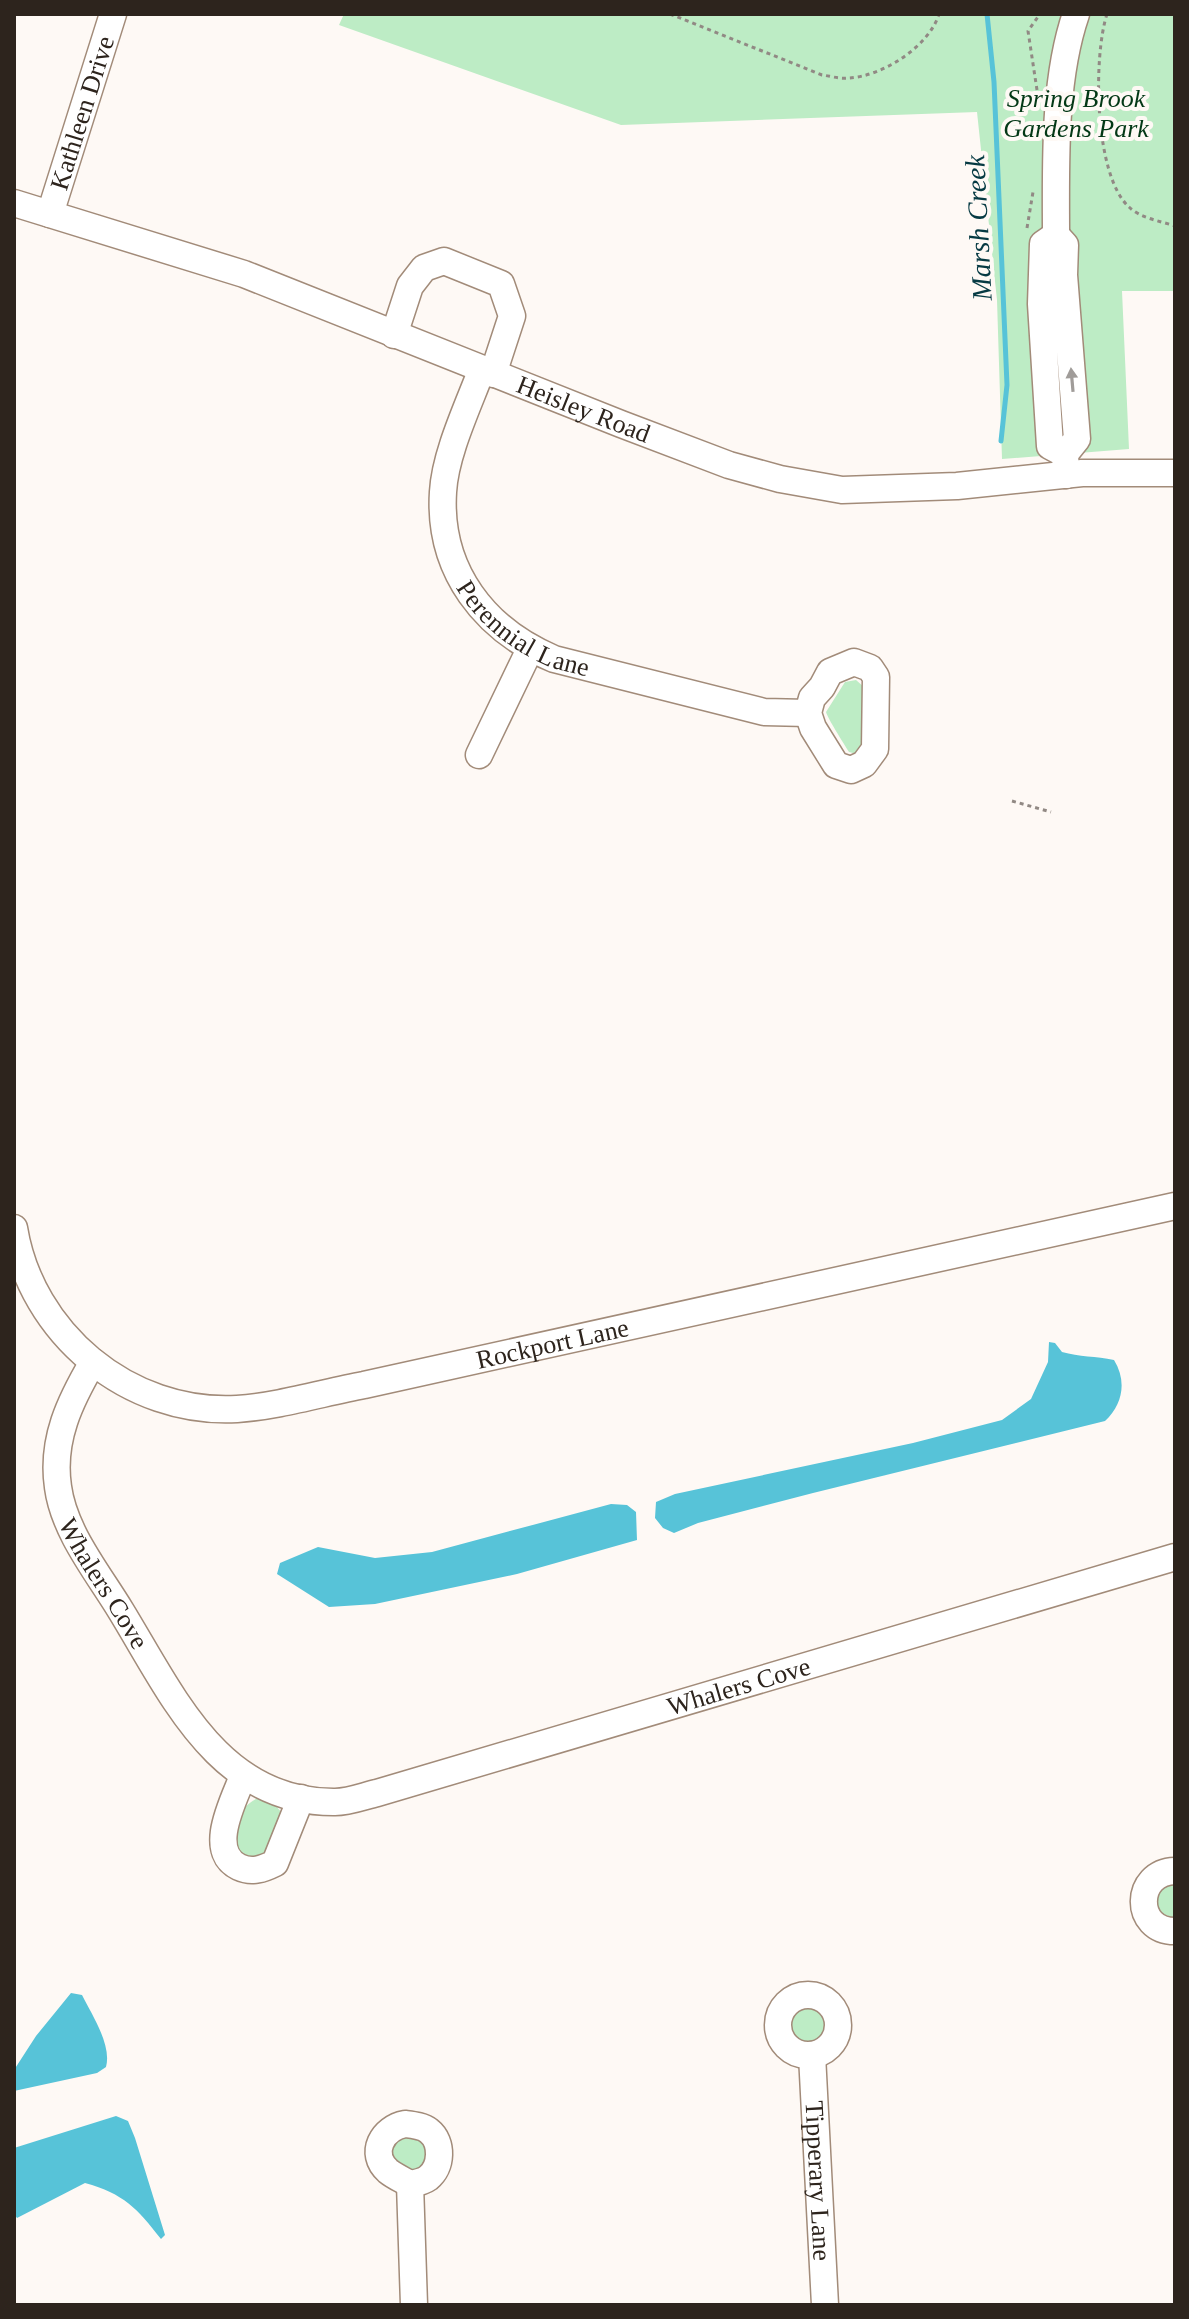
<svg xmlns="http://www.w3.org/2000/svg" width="1189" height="2319" font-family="Georgia,serif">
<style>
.green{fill:#bdecc5}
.water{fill:#57c3d8}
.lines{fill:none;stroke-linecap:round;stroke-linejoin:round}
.stream{stroke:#57c3d8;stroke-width:5}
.minor-casing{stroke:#a28b79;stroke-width:29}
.path{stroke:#918984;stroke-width:3;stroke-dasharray:4 4;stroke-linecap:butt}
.minor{stroke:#fff;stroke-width:26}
.oneway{fill:#a09c99}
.labels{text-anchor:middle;stroke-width:8;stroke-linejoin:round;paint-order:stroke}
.park-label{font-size:26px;font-style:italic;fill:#033816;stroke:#fef9f5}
.street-label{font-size:26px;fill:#2d241d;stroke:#fef9f5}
.water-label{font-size:28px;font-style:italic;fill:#063a43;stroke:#fef9f5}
</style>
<rect width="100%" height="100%" fill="#fef9f5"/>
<g class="green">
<path d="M344,14H1175V291H1122L1129,449L1002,459L997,300L977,112L621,125L339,25Z"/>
<path d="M856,680L865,688L866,747L857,754L849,752C844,744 827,717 826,712L845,682Z"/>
<path d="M258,1798L270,1799L282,1813L262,1863L236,1853C235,1831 234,1809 258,1798Z"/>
<path d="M1175,1877V1919L1163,1914L1155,1903L1156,1892Z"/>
<circle cx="812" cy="2026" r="22"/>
<path d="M405,2134L428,2144L424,2169L399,2172L389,2150L391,2145Z"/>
</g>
<g class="water">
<path d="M1049,1342L1055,1343L1062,1352C1079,1357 1096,1356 1114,1360C1127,1381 1123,1404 1105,1421L813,1493L698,1523L674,1533L663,1528L655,1518L656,1502L675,1494L913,1443L1002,1420L1031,1399L1048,1362Z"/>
<path d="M611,1504L627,1505L636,1512L637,1540L517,1574L375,1604L329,1607L277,1574L280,1563L318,1547L375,1558L432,1552Z"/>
<path d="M71,1993L82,1995C92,2015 112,2045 106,2067L97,2073L14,2091V2070L36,2036Z"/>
<path d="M116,2116L128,2121L135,2138L165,2235L161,2239C137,2208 124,2194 85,2183L17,2218L14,2214V2148Z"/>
</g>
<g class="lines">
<path class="stream" d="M987,14L994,82L1007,385L1001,441"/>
<defs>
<g id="minor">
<path id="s1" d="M14,203L244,274L621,424L729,465L780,479L842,490L957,486L1082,473H1175"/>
<path id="s2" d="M50,214L113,14"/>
<path d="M1056,235C1056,165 1053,81 1076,14"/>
<path d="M394,335L410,286L424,268L444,261L501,284L512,316L493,374"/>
<path id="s3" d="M482,369C468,406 445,454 443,492C438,571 485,630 554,659L764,712L808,713"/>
<path d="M1065,454L1050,446L1041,304L1043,244L1056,235L1065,245L1064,275L1077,439L1065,454L1066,475"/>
<path d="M854,662L870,668L876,677L875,749L864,764L851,770L836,765L813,728L808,713L812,698L822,687L830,672Z"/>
<path d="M479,755L530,649"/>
<path id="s4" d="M14,1228C31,1333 128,1415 237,1409C279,1406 322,1393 364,1385L1175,1206"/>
<path id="s5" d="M93,1362C70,1401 51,1440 58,1487C64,1532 98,1573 121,1611C173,1696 219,1803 335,1802C349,1802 364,1796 377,1793L1175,1557"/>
<path d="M243,1776C234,1800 206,1851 239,1867C252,1873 263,1869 275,1863L301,1798"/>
<path d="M1175,1871C1134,1872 1133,1931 1175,1931"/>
<circle cx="808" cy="2025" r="30"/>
<path id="s6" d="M812,2055L825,2305"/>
<path d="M405,2124C413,2125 423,2126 429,2131C443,2142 442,2167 428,2178C424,2181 416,2183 410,2184C403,2180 394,2176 388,2171C368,2153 383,2128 405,2124Z"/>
<path d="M410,2184L414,2305"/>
</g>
</defs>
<use href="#minor" class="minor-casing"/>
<g class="path">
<path d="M670,14L822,75C830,76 839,79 848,78C881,77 929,47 939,14"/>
<path d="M1107,14C1093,57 1094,175 1129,207C1140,218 1160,221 1175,226"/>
<path d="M1037,90L1028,31L1040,14"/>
<path d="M1027,228L1033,192"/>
<path d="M1012,801L1051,812"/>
</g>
<use href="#minor" class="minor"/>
</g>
<defs><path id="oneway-solid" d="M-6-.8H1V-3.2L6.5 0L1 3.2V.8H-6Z" transform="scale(2)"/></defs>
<use class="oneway" href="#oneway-solid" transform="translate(1072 380) rotate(-95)"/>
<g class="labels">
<g class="park-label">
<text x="1076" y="107">Spring Brook<tspan x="1076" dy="30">Gardens Park</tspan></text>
</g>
<g class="street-label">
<text dy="9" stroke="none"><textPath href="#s2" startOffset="106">Kathleen Drive</textPath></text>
<text dy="9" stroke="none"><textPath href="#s1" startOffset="606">Heisley Road</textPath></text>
<text dy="9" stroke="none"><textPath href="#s3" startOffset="302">Perennial Lane</textPath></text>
<text dy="9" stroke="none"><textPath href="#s4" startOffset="636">Rockport Lane</textPath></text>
<text dy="9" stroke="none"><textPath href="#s5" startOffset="240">Whalers Cove</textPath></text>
<text dy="9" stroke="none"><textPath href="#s5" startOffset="996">Whalers Cove</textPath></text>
<text dy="9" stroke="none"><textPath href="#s6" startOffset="126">Tipperary Lane</textPath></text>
</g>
<g class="water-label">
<text transform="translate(978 228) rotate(-93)" y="10">Marsh Creek</text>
</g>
</g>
<rect width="1189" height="2319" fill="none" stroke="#2d241d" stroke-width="32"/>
</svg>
